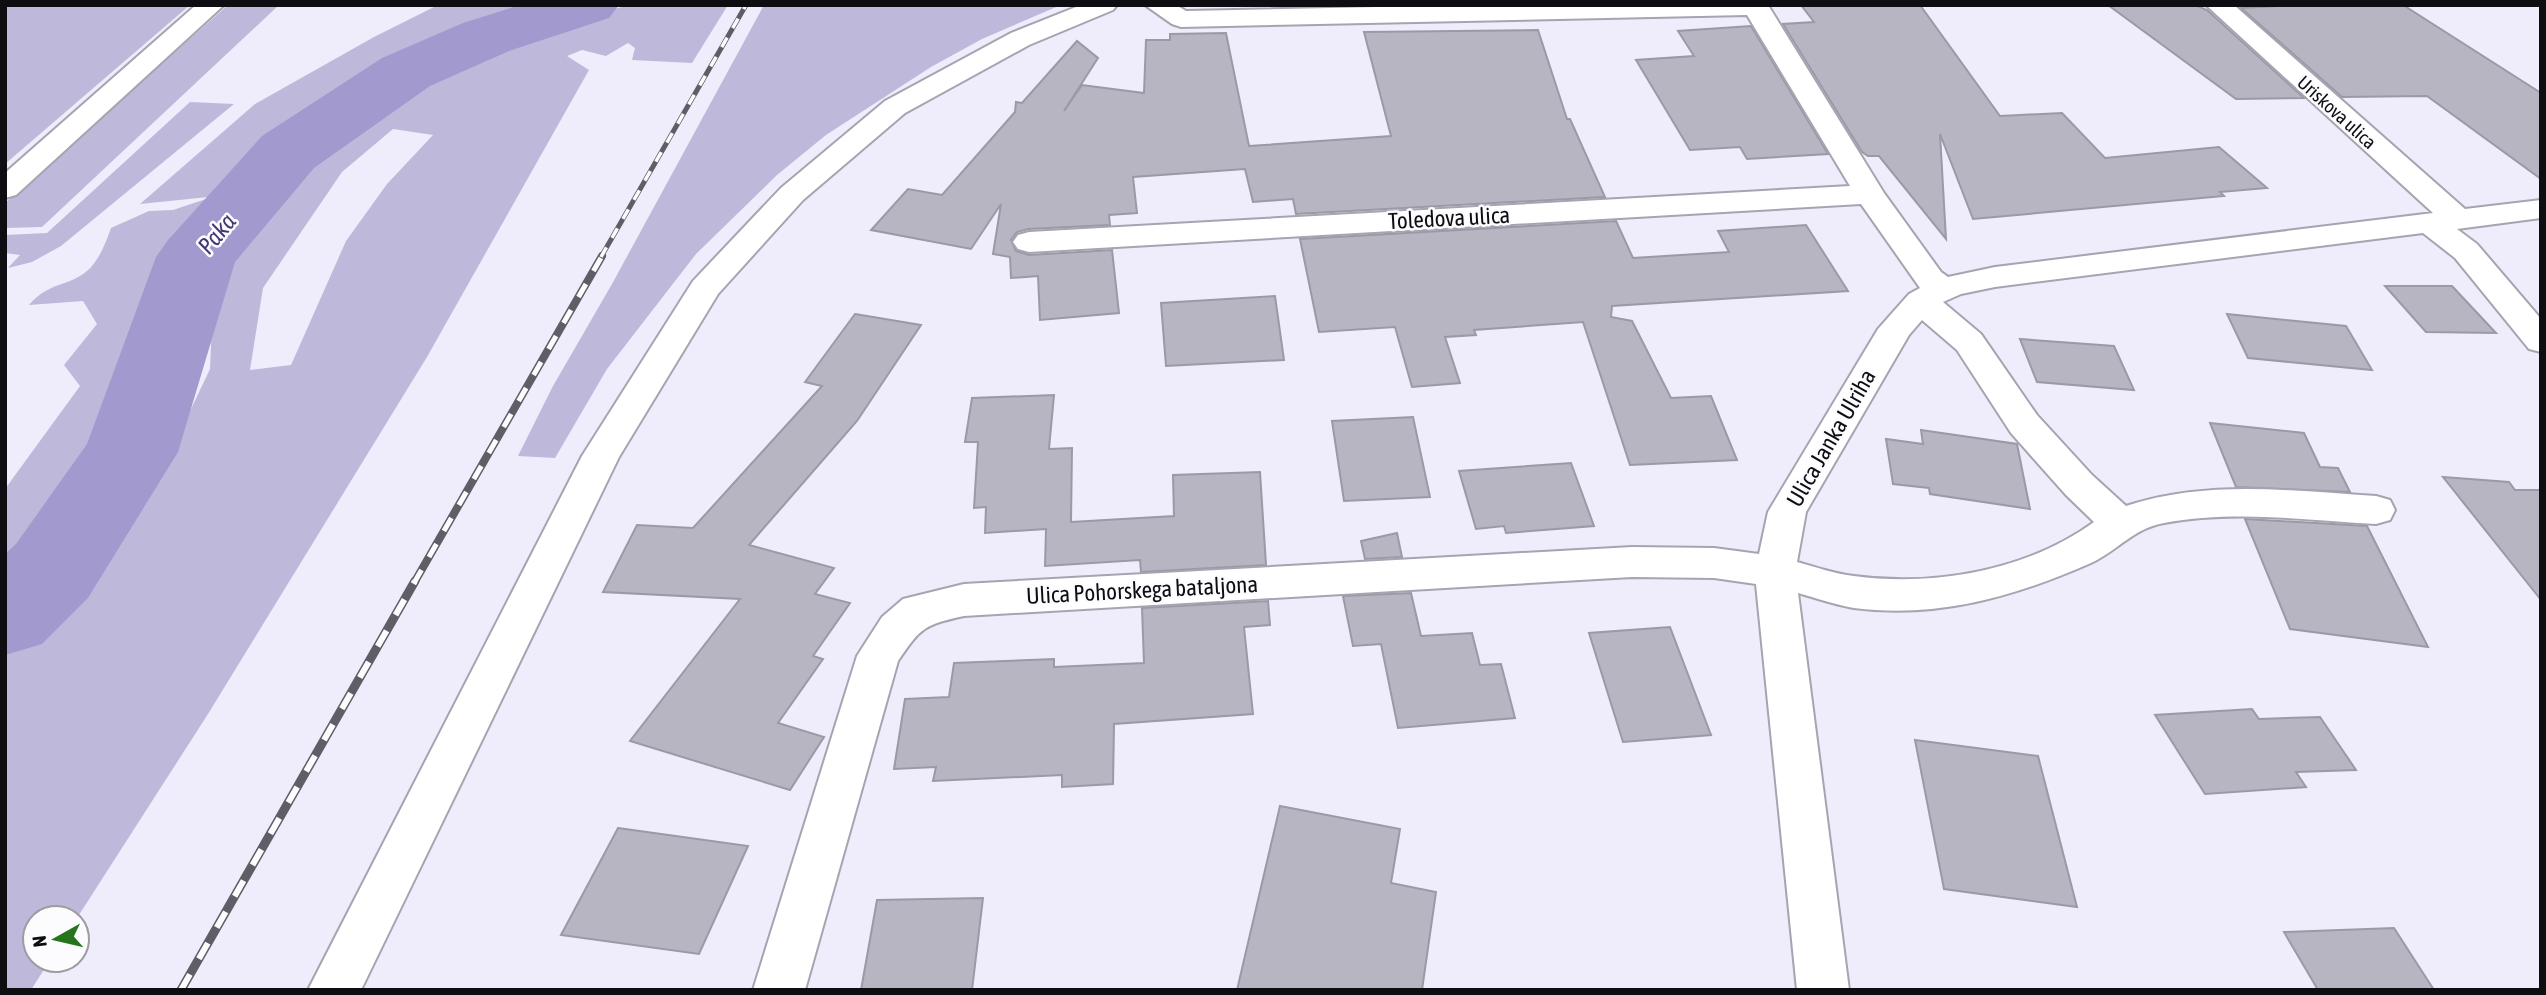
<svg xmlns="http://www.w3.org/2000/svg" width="2546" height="995" font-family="'Asap Condensed',sans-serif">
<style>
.green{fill:#beb9da;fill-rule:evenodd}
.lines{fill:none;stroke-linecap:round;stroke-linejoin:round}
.river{fill:#a29ace;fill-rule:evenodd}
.building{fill:#b7b5c2;stroke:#9b99a6;stroke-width:2}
.minor-casing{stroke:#a5a4b0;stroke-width:4}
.major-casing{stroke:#a5a4b0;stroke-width:4}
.minor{fill:#fff;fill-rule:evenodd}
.major{fill:#fff;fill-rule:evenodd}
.rail-far2-casing{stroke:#5f5e66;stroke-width:5}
.rail-far1-casing{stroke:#5f5e66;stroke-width:8}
.rail-casing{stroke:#5f5e66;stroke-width:9}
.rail-far2{stroke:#fcfcff;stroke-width:3.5;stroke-dasharray:11;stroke-linecap:butt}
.rail-far1{stroke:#fcfcff;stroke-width:5;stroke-dasharray:15;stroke-linecap:butt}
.rail{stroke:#fcfcff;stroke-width:6;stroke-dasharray:18;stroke-linecap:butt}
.labels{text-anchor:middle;stroke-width:5;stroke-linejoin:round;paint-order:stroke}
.far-street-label{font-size:19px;fill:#0e0e12;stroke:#fcfcff}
.street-label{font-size:23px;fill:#0e0e12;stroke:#fcfcff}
.water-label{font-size:24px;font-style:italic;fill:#453575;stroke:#fcfcff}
</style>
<rect width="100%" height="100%" fill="#efedfb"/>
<g class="green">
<path d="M5,5H190L5,164Z"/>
<path d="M228,5H279L42,227L5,228V203Z"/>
<path d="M438,5H551C432,43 305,93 228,195L140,204L255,104L374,37Z"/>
<path d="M630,5H728L692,63L632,60L635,48L628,43L606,56L582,50L567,56L589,70L427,357L208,714L77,918H35V960H50L31,990H5V655L66,597L171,451L210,369L212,322L238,251L255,216L361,129L382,104L422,79L498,44L567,21ZM393,129L433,135L387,184L346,241L291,365L250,370L263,288L342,172Z"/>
<path d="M764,5H1061L982,39L931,67L826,135L777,175L696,254L607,369L555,458L518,456L553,386L612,284Z"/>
<path d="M190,102L234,104L61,246L32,262L8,268L20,255L5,253V235L47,233Z"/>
<path d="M209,198C177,233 162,262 143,306C139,316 131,328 129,340C125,366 128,394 119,419C99,476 49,549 5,590V489L80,386L64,365L97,324L83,301L29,305C50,281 68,287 87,271C99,261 106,242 111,228L149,211L173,210Z"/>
</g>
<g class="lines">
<path class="river" d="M520,5H619L609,18L509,51L430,86L314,168L235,262L178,452L88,598L42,644L5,655V554L16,544L87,444L156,257L168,240L262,136L382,58L463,23Z"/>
</g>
<g class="building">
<path d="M1801,5H1920L2000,116L2062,113L2105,158L2219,147L2267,188L2220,192L2224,196L1973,219L1940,134L1946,239L1879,156H1868L1862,152L1783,24L1814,22Z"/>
<path d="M2108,5H2195L2207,10L2304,98L2236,99Z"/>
<path d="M2295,5H2403L2541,93V179L2427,96L2342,97L2241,8Z"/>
<path d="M1751,26L1828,154L1747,159L1740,147L1690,150L1636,60L1694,56L1678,31Z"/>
<path d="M1538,30L1567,119H1570L1605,197L1296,214L1293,199L1253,202L1245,169L1133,177L1137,213L1109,215L1110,225L1028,229L1017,232L1011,240L1016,251L1029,255L1112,250L1119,313L1040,320L1038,276L1011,278L1010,257L993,254L1001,204L971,249L871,230L908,189L942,195L1015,112L1016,102L1022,103L1077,41L1098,58L1064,111L1082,85L1144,93L1146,40H1170V34L1226,33L1249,146L1391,136L1364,32Z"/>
<path d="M1616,221L1633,258L1729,252L1718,231L1806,225L1848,291L1612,306L1611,317L1632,321L1671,398L1711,396L1737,460L1630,465L1583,322L1474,330L1476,335L1445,337L1460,383L1412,387L1395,327L1319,332L1300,239Z"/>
<path d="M2385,286H2452L2496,333L2426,332Z"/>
<path d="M1275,296L1284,360L1166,366L1161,303Z"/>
<path d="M855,314L921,325L857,421L749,545L834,568L815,594L850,603L813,656L823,659L778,723L824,737L790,790L630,741L740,599L603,592L637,525L693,528L822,386L805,382Z"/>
<path d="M2227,314L2346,326L2372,370L2248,358Z"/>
<path d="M2020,339L2114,346L2134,390L2037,382Z"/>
<path d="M1054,395L1049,449L1072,448L1071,522L1174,516L1173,475L1260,472L1266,565L1141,572L1140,560L1045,566L1046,529L985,533L986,507L974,508L978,442H965L972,398Z"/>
<path d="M1413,417L1430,497L1344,501L1332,421Z"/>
<path d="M2210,423L2304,433L2320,467L2338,468L2350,492L2236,487Z"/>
<path d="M1921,430L2017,444L2030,509L1930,494L1929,488L1893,484L1886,439L1923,444Z"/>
<path d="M1571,463L1594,526L1506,533L1504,526L1476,529L1459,471Z"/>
<path d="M2443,477L2509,482L2515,490H2541V600Z"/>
<path d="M2245,519L2367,526L2428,647L2290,629Z"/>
<path d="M1397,533L1402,557L1365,559L1361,541Z"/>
<path d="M1411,593L1421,636L1472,633L1480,665L1501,664L1515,718L1398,728L1381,644L1353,646L1343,596Z"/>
<path d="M1268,601L1270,625L1244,627L1253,714L1114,724L1113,784L1062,787V775L933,781L936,767L894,769L905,699L949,697L954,663L1054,659V667L1144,663L1142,608Z"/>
<path d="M1670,627L1711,735L1623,742L1589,633Z"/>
<path d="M2252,709L2259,719L2320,717L2356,770L2296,772L2306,787L2205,794L2155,715Z"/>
<path d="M1915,740L2038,756L2077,907L1944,889Z"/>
<path d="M1280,806L1400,829L1391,883L1436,892L1422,990H1237Z"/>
<path d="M618,828L748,846L699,954L561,935Z"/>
<path d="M983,898L972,990H861L877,900Z"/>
<path d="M2394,928L2434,990H2318L2284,932Z"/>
</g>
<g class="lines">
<defs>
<g id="minor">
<path d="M196,5H224L16,195L5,198V173Z"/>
<path d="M1145,5H1176L1186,11L1471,5H1768L1884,193L1941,272L1948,277L1995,267L2433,213L2206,5H2234L2465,209L2541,200V218L2457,229L2477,244L2541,319V352L2529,349L2455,258L2423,233L1995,287L1961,294L1943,302L1981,334L2037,415L2092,475L2126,506C2207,479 2293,491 2376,496L2390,500L2395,510L2390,520L2376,524C2306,520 2234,510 2164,523C2134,528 2117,551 2091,563C2016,596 1937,619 1854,608C1836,605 1816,598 1798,593L1849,990H1797L1756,584L1714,578L1632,577L964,616C924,625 921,627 898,661L805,990H753L857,656L882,617L903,599L964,584L1632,547L1714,548L1759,554L1768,512L1878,329L1909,294L1920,288L1861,204L1029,252L1018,249L1013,242L1018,235L1029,232L1850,186L1747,15L1181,27L1172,24ZM1922,320L1957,350L2011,433L2066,495L2094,522C2028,570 1935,587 1854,576C1835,574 1816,567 1797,562L1806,512L1909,335Z"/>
</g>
<path id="major" d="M1081,5H1117L1113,10L1029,45L905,113L803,200L718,294L619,457L361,990H308L582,456L693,281L781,188L885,101L1011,33Z"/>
</defs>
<use href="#minor" class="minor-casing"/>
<use href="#major" class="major-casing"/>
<use href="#minor" class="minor"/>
<use href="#major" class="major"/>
<defs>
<path id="rail-far2" d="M601,257L746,5"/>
<path id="rail-far1" d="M414,583L602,256"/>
<path id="rail" d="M181,990L415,581"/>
</defs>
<use href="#rail-far2" class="rail-far2-casing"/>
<use href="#rail-far1" class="rail-far1-casing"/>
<use href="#rail" class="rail-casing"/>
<use href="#rail-far2" class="rail-far2"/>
<use href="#rail-far1" class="rail-far1"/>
<use href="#rail" class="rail"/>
</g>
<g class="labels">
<g class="far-street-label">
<text transform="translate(2337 112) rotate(42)" y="7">Uriskova ulica</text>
</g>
<g class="street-label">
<text transform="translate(1449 218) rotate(-3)" y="8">Toledova ulica</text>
<text transform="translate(1831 438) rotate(-60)" y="8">Ulica Janka Ulriha</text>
<text transform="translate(1142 590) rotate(-3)" y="8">Ulica Pohorskega bataljona</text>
</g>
<g class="water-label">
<text transform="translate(217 234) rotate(-50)" y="8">Paka</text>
</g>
</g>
<rect width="2546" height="995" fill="none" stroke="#0e0e12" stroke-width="14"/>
<g transform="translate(56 939) rotate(262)"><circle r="33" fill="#fcfcff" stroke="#9d9da0" stroke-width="2"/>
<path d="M0-5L12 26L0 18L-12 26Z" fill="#26751d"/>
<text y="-10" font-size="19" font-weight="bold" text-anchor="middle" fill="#0e0e12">N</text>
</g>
</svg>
